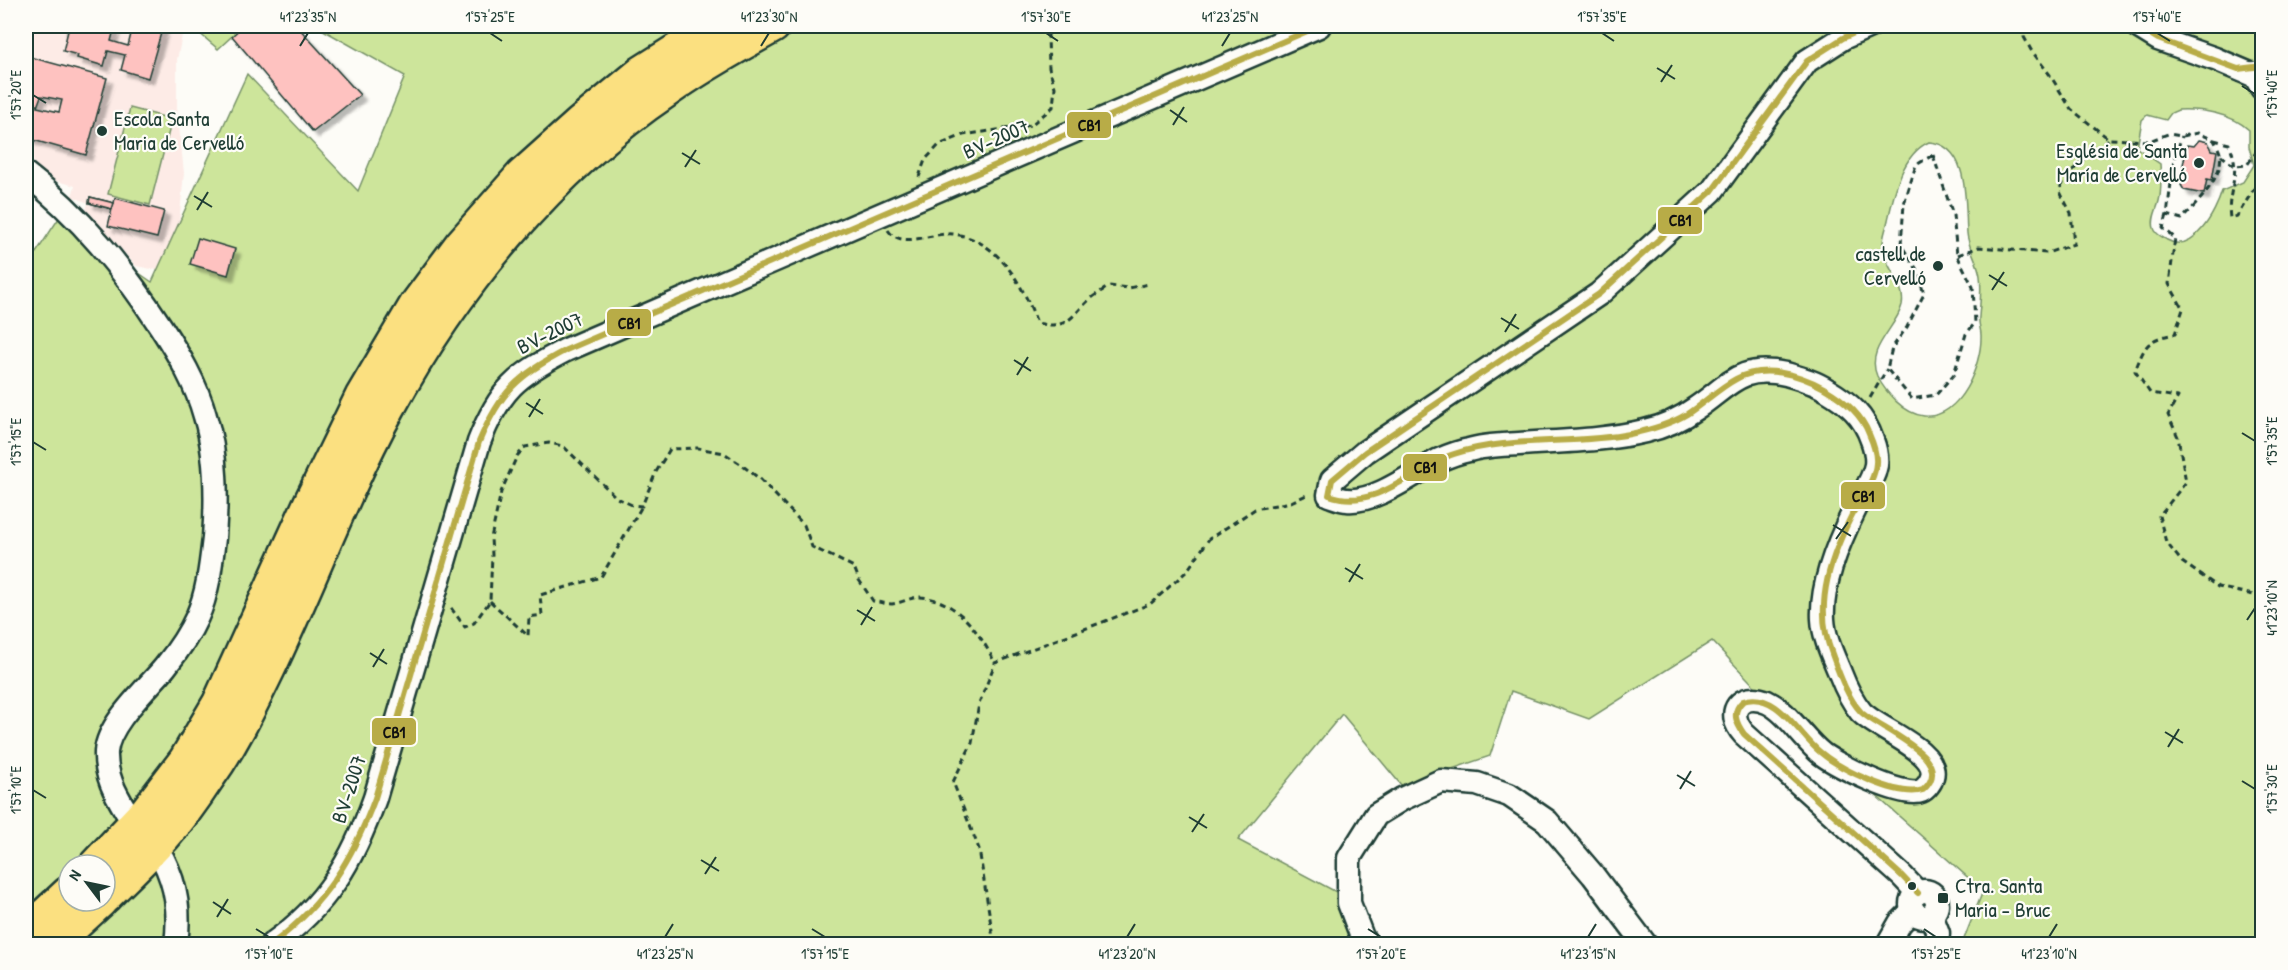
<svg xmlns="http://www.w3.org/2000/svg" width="2288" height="970" font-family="'Patrick Hand',sans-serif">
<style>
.built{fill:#fdebe6}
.green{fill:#cde59b;stroke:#769168;stroke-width:1.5;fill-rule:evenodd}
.building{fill:#fec2c0;stroke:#1f3d34;stroke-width:1.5;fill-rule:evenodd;filter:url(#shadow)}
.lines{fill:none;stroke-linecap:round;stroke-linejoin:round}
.minor-casing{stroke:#1f3d34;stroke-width:27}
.highway-casing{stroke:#1f3d34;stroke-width:38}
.path{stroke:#1f3d34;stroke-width:3;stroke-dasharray:6 4.5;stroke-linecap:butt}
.minor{stroke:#fdfcf7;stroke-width:22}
.highway{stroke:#fbe080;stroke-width:33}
.bus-1-casing{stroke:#fdfcf7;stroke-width:10}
.bus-1{stroke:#b8ac47;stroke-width:6}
.ticks{fill:none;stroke:#1f3d34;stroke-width:2}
.poi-dot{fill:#1f3d34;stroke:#fdfcf7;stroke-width:2}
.labels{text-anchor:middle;stroke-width:4.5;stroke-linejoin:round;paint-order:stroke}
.poi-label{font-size:21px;fill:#1f3d34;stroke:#fdfcf7;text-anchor:start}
.street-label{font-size:21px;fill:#1f3d34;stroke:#fdfcf7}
.line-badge{stroke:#fdfcf7;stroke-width:2}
.pale-badge-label{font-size:16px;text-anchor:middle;font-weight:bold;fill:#111}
.neatline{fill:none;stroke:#1f3d34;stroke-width:2}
.ticks-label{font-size:15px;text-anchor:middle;fill:#1f3d34}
</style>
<defs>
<filter id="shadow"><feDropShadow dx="5.5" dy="5.5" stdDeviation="1.5" flood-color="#0004"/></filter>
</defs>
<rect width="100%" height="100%" fill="#fdfcf7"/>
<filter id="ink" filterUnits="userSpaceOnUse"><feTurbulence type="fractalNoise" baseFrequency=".0167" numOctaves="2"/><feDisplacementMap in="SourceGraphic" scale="12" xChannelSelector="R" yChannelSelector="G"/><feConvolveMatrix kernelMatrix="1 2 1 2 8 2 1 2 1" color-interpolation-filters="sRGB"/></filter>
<g filter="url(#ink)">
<path class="built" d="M26,26H184L177,60V107L184,173L177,245L162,271L136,266L86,210L88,203L72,196L75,186L49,179L32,160L26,155Z"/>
<g class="green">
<path d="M191,26H243L218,49Z"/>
<path d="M316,26H2262V944H1962L1983,891L1763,695L1712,641L1589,719L1511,691L1490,756L1402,786L1342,714L1238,840L1342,895L1343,919L1359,944H26V268L59,218L152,282L247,74L358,191L405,76ZM2178,110C2201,109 2231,113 2249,130V147L2254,165L2243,182L2222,191C2216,212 2193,255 2167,240C2162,237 2155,234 2154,228C2151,219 2157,210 2159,201C2162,189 2161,176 2160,164L2137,148L2142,120L2147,115L2166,120L2171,113ZM1929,142C1970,145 1965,202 1967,233C1968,248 1978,261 1980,276C1982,290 1980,303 1979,317C1978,323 1981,329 1981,335C1982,365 1960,419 1924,416C1904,414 1886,393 1877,376C1865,348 1896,329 1902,305C1906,286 1887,269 1883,251C1881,240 1886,230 1888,220C1894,193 1902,154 1929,142ZM69,865H105V901H69Z"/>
<path d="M130,108L172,119L150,205L108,194Z"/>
</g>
<g class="building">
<path d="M62,26H115L111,41L128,46L133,26H163L148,78L121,70L125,55L108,51L104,66L77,58L78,55L63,51L68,31L61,29Z"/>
<path d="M243,26H297L360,95L313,132L232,36Z"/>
<path d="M26,56L107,78L86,155L26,138ZM41,96L62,100L59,112L37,107Z"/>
<path d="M2199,140L2208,142L2212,150L2217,151L2212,180L2207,179L2204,194L2184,190L2181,185L2185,181L2186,176L2181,175L2187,145L2194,146Z"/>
<path d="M90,197L114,203L115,198L164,211L157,238L108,226L112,209L89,203Z"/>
<path d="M90,197L114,203L112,209L89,203Z"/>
<path d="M198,238L235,249L228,275L190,264Z"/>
</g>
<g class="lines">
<defs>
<g id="minor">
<path d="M1870,26L1843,38L1807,61L1712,191L1599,294L1365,452L1332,480L1329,495C1335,497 1342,500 1347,500C1375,503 1414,473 1439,460C1448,456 1459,452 1469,450C1485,445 1503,445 1519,444C1561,441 1603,441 1645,431C1663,427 1681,419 1696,408C1730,385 1740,364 1786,374C1800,378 1815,382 1827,390C1849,403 1864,416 1872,440C1875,448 1877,457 1876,465C1873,482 1861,496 1854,511C1839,541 1821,585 1823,619C1824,638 1833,656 1840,673C1845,686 1852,701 1861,712C1877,729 1940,751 1932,777C1931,782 1926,789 1921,791C1904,799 1837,765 1822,754C1804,740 1787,711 1767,702C1741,691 1724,712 1744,734L1902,876L1918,893"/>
<path d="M2137,26L2158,39L2215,59L2255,76L2262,88"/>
<path d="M26,174C81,216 123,269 161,327C179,355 196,383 205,416C217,455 217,497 214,538C211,564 208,593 197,617C189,635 177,652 165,667C147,689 108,723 106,752C105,775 115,793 126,811"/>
<path d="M163,859C177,887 180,913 176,944"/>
<circle cx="1924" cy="904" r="13"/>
<path d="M1931,915L1938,933L1937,944"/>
<path d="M272,944C327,906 353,860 375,798L479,442C499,390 517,375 566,350L1319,26"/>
<path d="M1367,944L1362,937L1349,903V858L1376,815L1402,799L1441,781L1477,784L1509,795L1547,821L1593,875L1645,944"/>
<path d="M1888,944L1900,923L1913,910"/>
</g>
<g id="highway">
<path d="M96,865L147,811L186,760L219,704L310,504L362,397L417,304L461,245L522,176L580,124L643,72L716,26"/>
<path d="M105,896C125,876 145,857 164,836C180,818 195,797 208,777C232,744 250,706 268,669C309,583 342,493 388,408C455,285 550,169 667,90C701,66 737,46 773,26"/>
<path d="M26,933L69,893"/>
<path d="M53,944L100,901"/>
</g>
</defs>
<use href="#minor" class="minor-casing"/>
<use href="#highway" class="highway-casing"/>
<g class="path">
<path d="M2023,26L2024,37L2031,50L2050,75L2071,109L2109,139L2149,141L2168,134L2182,136L2198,133L2214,140C2216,144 2219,149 2220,153C2225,176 2196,204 2182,219L2167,215L2174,159L2182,136"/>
<path d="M2214,140L2229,144C2243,175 2226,190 2230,218L2237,216L2262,176"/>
<path d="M1933,155L1953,215L1957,255L1973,287L1975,323L1966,334L1954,374L1936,395L1912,399L1887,369L1892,348L1907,327L1924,294L1916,268L1901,245L1904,204L1916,165Z"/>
<path d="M2221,155L2234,166L2247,165L2262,144"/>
<path d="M919,177L925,160L939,145L963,135L1031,125L1053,107L1055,87L1049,68L1048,35L1051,26"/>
<path d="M2167,215L2163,228L2175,238L2169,284L2183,309L2175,334C2147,339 2145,345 2135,371L2150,393L2178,397L2168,415L2178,437L2186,482L2159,516L2166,542L2182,562L2218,587L2262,597"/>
<path d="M888,230C901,250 932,232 953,234C998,239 1023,285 1037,323C1067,330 1070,318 1089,300C1095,295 1102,291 1109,286L1129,288L1149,284"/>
<path d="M1958,255L1979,247L2047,253L2074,244L2071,213L2059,190C2072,168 2088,154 2109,139"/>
<path d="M1870,398L1887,369"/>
<path d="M490,601L528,636L529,617L542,615L540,595L601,577L642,506"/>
<path d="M451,608L465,627L474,623L490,601L492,555L491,538L501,492L517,456L525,447L549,443L563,446L617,498L632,505L642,506L656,472L670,449L698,448L724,453L739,463L760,479L804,525L812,547L854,567L859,580L873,601C879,602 886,604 892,604C902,603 911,597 920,597C957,599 980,633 995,663"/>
<path d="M994,944L979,849L953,782L972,743L979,704L995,663L1150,604L1187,571L1209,539L1255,509L1291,502L1309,494"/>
</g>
<use href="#minor" class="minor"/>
<use href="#highway" class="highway"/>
<defs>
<g id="bus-1">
<path d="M1870,26L1843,38L1807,61L1712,191L1599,294L1365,452L1332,480L1329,495C1377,512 1412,468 1454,454C1509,436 1573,445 1630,434C1650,430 1669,425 1687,414C1704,403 1719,388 1736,379C1763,364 1799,374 1824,388C1843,399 1861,413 1869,434C1873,443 1877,453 1876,463C1875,480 1863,494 1855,509C1832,553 1812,604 1832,654C1839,673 1847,697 1861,712C1878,729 1959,758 1923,790C1898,798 1840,769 1820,752C1798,734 1777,690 1743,701C1731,712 1736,723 1744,734L1902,876L1918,893"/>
<path d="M2137,26L2158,39L2238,69L2262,66"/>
<path d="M272,944C326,903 352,860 375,798L479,442C500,392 518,375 566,350L1319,26"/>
</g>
</defs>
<use href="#bus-1" class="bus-1-casing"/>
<use href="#bus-1" class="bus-1"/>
</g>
</g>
<path class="ticks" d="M490,33L502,41M1046,33L1058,41M1602,33L1614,41M2157,33L2170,41M300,46L308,33M761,46L769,33M1222,46L1230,33M1657,68L1675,79M1661,82L1672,65M2242,86L2255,94M33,95L46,103M1170,110L1187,122M1173,125L1184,107M682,153L700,164M685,167L696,150M194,196L212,207M197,210L208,192M1989,275L2007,286M1992,290L2004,272M1501,318L1519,329M1505,332L1516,314M1014,360L1031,371M1017,375L1028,357M526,403L543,414M529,417L540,399M2242,433L2255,441M33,442L46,450M1833,525L1851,536M1836,539L1848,522M1345,568L1363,579M1349,582L1360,564M857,610L875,621M2247,620L2255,608M861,625L872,607M370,653L387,664M373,667L384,649M2165,732L2183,743M2168,747L2179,729M1677,775L1695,786M2242,781L2255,789M1680,789L1691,771M33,790L46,798M1189,817L1207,828M1192,832L1204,814M701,860L719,871M705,874L716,857M213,902L231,914M217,917L228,899M256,929L269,937M812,929L825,937M1368,929L1381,937M1924,929L1936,937M665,937L673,924M1127,937L1135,924M1588,937L1596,924M2049,937L2057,924"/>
<g class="poi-dot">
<circle cx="102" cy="131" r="6"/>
<circle cx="2199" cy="163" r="6"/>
<circle cx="1938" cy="266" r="6"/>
<circle cx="1912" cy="886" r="5"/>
<rect x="1937" y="892" width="12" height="12" rx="3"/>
</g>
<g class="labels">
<g class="poi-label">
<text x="114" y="126">Escola Santa<tspan x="114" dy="24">Maria de Cervelló</tspan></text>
<text x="2187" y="158" text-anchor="end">Església de Santa<tspan x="2187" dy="24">María de Cervelló</tspan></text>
<text x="1926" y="261" text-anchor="end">castell de<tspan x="1926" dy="24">Cervelló</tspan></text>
<text x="1955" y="893">Ctra. Santa<tspan x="1955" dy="24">Maria - Bruc</tspan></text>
</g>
<g class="street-label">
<text transform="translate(996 139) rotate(-24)" y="7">BV-2007</text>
<text transform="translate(550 333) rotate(-26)" y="7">BV-2007</text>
<text transform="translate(349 789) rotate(-72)" y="7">BV-2007</text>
</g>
</g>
<g class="line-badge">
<rect x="1066" y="111" width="46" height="28" rx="6" fill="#b8ac47"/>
<rect x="1657" y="206" width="46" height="29" rx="6" fill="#b8ac47"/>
<rect x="606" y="308" width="46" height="29" rx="6" fill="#b8ac47"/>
<rect x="1402" y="453" width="46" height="29" rx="6" fill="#b8ac47"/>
<rect x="1840" y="481" width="46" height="29" rx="6" fill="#b8ac47"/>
<rect x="371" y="717" width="46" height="29" rx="6" fill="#b8ac47"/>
</g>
<g class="pale-badge-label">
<text x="1089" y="131">CB1</text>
<text x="1680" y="226">CB1</text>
<text x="629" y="329">CB1</text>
<text x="1425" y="473">CB1</text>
<text x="1863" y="502">CB1</text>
<text x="394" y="738">CB1</text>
</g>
<rect width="2288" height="970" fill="none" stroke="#fdfcf7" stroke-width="66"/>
<g transform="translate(87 883) rotate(302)"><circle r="28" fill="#fdfcf7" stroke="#a4b0a9" stroke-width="1.5"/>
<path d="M0-4.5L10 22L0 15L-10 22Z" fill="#1f3d34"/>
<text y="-9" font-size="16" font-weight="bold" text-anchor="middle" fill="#1f3d34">N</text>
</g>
<rect x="33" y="33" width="2222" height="904" class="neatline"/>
<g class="ticks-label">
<text x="308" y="22">41°23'35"N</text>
<text x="490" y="22">1°57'25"E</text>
<text x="769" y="22">41°23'30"N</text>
<text x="1046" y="22">1°57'30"E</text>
<text x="1230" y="22">41°23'25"N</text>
<text x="1602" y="22">1°57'35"E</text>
<text x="2157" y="22">1°57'40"E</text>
<text transform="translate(2272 94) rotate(-90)" y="5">1°57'40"E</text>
<text transform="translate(16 95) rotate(-90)" y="5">1°57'20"E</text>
<text transform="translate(2272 441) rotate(-90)" y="5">1°57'35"E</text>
<text transform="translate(16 442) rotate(-90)" y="5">1°57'15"E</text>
<text transform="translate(2272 608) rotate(-90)" y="5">41°23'10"N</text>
<text transform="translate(2272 789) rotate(-90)" y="5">1°57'30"E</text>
<text transform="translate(16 790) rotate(-90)" y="5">1°57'10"E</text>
<text x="269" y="959">1°57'10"E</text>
<text x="665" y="959">41°23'25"N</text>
<text x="825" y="959">1°57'15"E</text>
<text x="1127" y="959">41°23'20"N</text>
<text x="1381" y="959">1°57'20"E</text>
<text x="1588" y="959">41°23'15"N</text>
<text x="1936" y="959">1°57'25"E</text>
<text x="2049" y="959">41°23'10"N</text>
</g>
</svg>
